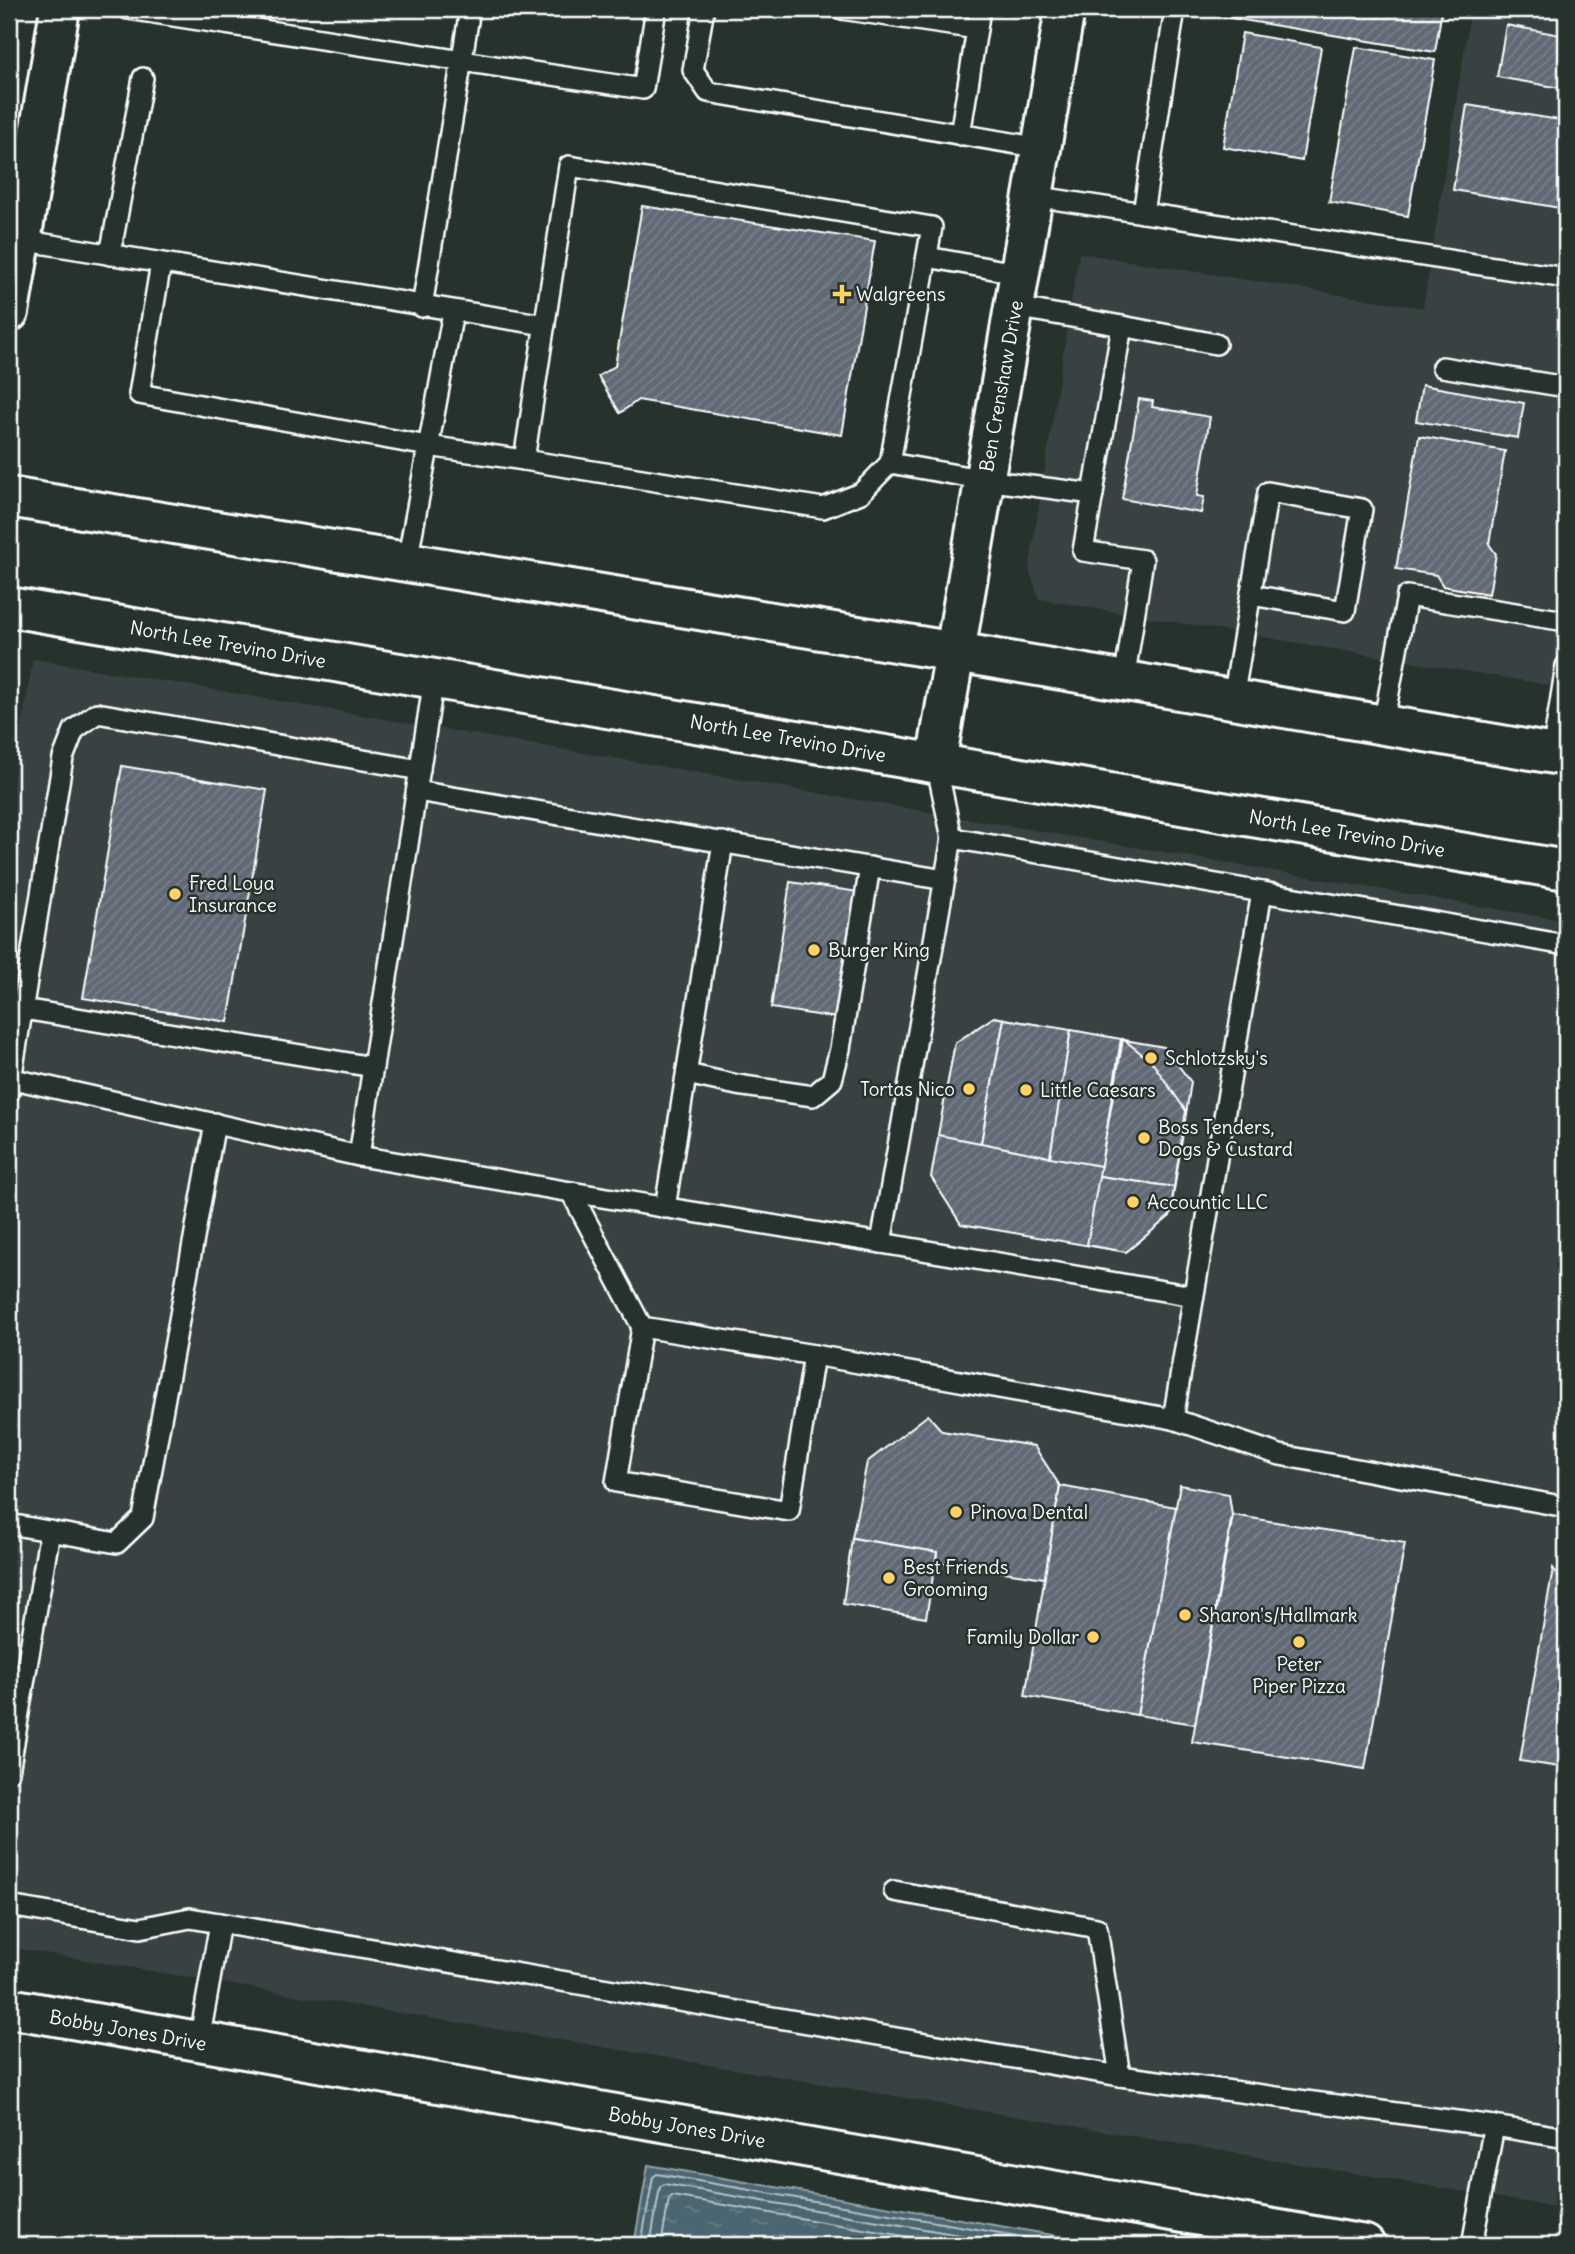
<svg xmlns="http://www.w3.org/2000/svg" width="1575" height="2254" font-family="Delius,sans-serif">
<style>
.built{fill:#384342}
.water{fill:url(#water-ripples);stroke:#93a3aa;stroke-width:2}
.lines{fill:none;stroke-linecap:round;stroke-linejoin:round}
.shore{stroke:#b7c2c6;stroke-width:2}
.building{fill:url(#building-hatch);stroke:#fff;stroke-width:2}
.service-casing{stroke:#fff;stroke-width:24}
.minor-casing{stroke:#fff;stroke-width:44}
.tertiary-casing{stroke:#fff;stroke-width:44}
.secondary-casing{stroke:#fff;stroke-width:44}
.service{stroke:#26332d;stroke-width:19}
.minor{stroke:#26332d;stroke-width:38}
.tertiary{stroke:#26332d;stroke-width:38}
.secondary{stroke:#26332d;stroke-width:38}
.poi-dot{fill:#ffd166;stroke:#26332d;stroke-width:2.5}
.labels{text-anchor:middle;stroke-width:5;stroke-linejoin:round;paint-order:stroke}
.poi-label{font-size:19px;fill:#fff;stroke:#26332d;text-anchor:start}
.street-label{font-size:19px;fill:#fff;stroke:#26332d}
</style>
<defs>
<pattern id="water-ripples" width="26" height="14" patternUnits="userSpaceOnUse" patternTransform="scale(1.75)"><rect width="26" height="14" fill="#4b6671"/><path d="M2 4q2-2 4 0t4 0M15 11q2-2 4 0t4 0" fill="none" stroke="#667d86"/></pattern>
<pattern id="building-hatch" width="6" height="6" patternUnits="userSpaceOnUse" patternTransform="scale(1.75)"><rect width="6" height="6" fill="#616974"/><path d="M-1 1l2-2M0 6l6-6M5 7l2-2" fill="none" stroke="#798089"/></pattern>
</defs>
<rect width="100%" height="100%" fill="#26332d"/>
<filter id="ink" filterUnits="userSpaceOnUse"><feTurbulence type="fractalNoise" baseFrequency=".0143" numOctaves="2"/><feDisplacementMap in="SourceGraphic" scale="14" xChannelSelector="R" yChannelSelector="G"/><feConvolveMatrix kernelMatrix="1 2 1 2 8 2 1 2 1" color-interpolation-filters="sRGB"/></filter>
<g filter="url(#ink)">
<g class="built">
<path d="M1471,9H1566V688L1039,599L1029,569L1079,253L1423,308Z"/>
<path d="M33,659L1566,921V2209L9,1947V806Z"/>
</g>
<path class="water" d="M648,2165L1110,2245H634Z"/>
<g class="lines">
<g class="shore">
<path d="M641,2245L653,2177L657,2174L1069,2245"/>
<path d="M650,2245L660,2187L664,2184L1017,2245"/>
<path d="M661,2245L669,2199L672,2196L956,2245"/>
</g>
</g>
<g class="building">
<path d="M1202,9H1442L1435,52L1201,13Z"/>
<path d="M1506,25L1566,36V89L1497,77Z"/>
<path d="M1242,33L1321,47L1302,161L1223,147Z"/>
<path d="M1356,47L1435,60L1408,216L1329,202Z"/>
<path d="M1467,105L1566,121V209L1453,190Z"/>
<path d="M642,206L875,241L842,435L638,400L620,413L598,376L615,366Z"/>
<path d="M1422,385L1524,403L1518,438L1416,421Z"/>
<path d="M1139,399L1153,401L1152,407L1210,417L1197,496L1204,497L1201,513L1122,499Z"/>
<path d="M1419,436L1505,451L1489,544L1496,554L1489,594L1443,586L1436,575L1396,569Z"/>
<path d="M122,766L267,790L228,1022L83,998Z"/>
<path d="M790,882L859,892L837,1018L771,1008Z"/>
<path d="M994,1017L1164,1047L1191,1082L1170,1216L1126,1252L961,1224L931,1177L955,1043Z"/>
<path d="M994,1017L1004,1019L981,1143L938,1135L955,1043Z"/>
<path d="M1004,1019L1071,1030L1050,1157L981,1143Z"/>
<path d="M1071,1030L1121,1039L1101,1166L1050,1157Z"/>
<path d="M1123,1039L1152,1062L1186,1111L1174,1187L1099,1176Z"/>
<path d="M1099,1176L1174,1187L1170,1216L1126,1252L1087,1245Z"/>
<path d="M928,1415L942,1431L1034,1446L1060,1486L1045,1578L936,1562L937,1552L852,1538L867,1462Z"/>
<path d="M1180,1485L1229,1494L1232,1515L1195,1724L1137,1715Z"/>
<path d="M1060,1486L1176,1507L1137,1715L1025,1696Z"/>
<path d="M1233,1515L1405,1543L1365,1769L1192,1742Z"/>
<path d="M852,1538L937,1552L926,1618L843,1604Z"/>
<path d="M1553,1568L1566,1587V1768L1520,1761Z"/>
<path d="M1566,1900V1932L1561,1931Z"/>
</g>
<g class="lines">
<defs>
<g id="service">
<path d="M128,9L643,89L656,9"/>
<path d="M704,9L693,70L708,92L1041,148"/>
<path d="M841,9L977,29L960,135"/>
<path d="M977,29L980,9"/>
<path d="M9,151L35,156"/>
<path d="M569,166L932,227L890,463L861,493L823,508L524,460Z"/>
<path d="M1033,196L1566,278"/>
<path d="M1143,213L1175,9"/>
<path d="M21,240L545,325"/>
<path d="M110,255L143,78"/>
<path d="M927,257L1021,274"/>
<path d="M161,263L139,394L428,446L524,460"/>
<path d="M422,307L470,9"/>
<path d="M1015,307L1122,326"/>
<path d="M1442,367L1566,387"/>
<path d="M890,463L985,480L1093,494"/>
<path d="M407,562L453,312"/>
<path d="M1124,681L1143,560L1083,551L1122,326L1216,344"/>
<path d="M1233,699L1268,492L1362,509L1345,611L1251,595"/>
<path d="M1383,725L1407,596L1566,621"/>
<path d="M1552,753L1566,666"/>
<path d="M936,763L952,838L1566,945"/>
<path d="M417,791L945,880"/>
<path d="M23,1009L373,1067"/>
<path d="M687,1074L737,1085L813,1096L832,1080L840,1049L870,867"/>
<path d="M9,1078L359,1156L571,1192L642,1327L814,1355L1173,1419L1280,1455L1566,1507"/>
<path d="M9,1092L63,758L74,730L97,713L420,770"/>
<path d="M359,1156L434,679"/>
<path d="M571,1192L881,1243L952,838"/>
<path d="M665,1208L723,842"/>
<path d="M881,1243L1193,1296"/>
<path d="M642,1327L616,1482L789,1511L814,1355"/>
<path d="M1173,1419L1262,892"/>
<path d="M9,1524L117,1543L143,1518L215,1123"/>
<path d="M9,1772L50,1531"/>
<path d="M9,1906L140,1928L190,1918L1120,2076L1097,1928L894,1891"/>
<path d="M199,2042L220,1923"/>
<path d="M1120,2076L1494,2126L1566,2138"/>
<path d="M1472,2245L1494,2126"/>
</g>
<g id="minor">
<path d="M936,763L1065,9"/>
<path d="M9,2008C460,2090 913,2165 1365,2245"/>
</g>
<path id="tertiary" d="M9,312L60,9"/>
<g id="secondary">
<path d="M9,497L956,652L1566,756"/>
<path d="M9,607L1566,870"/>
</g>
</defs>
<use href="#service" class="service-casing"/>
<use href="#minor" class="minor-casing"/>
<use href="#tertiary" class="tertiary-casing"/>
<use href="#secondary" class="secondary-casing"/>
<use href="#service" class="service"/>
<use href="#minor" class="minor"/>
<use href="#tertiary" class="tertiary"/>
<use href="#secondary" class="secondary"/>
</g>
</g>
<g class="poi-dot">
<path d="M838.5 283.5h7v7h7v7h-7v7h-7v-7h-7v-7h7z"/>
<circle cx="175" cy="894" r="7"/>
<circle cx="814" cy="950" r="7"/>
<circle cx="1151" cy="1058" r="7"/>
<circle cx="969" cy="1089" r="7"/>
<circle cx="1026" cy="1090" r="7"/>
<circle cx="1144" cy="1138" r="7"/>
<circle cx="1133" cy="1202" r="7"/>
<circle cx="956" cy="1512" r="7"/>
<circle cx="889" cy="1578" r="7"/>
<circle cx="1185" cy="1615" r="7"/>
<circle cx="1093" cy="1637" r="7"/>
<circle cx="1299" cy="1642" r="7"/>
</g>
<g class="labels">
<g class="poi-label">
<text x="856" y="301">Walgreens</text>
<text x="189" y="890">Fred Loya<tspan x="189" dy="22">Insurance</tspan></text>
<text x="828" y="957">Burger King</text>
<text x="1165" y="1065">Schlotzsky's</text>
<text x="955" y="1096" text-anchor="end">Tortas Nico</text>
<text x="1040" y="1097">Little Caesars</text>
<text x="1158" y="1134">Boss Tenders,<tspan x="1158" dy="22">Dogs &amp; Custard</tspan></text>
<text x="1147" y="1209">Accountic LLC</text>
<text x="970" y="1519">Pinova Dental</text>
<text x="903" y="1574">Best Friends<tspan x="903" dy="22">Grooming</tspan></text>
<text x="1199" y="1622">Sharon's/Hallmark</text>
<text x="1079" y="1644" text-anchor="end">Family Dollar</text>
<text x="1299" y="1671" text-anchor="middle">Peter<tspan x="1299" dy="22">Piper Pizza</tspan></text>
</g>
<g class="street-label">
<text transform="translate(1001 386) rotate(-80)" y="7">Ben Crenshaw Drive</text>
<text transform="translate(228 644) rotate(10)" y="7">North Lee Trevino Drive</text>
<text transform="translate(788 738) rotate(10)" y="7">North Lee Trevino Drive</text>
<text transform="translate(1347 833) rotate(10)" y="7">North Lee Trevino Drive</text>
<text transform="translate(128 2030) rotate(10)" y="7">Bobby Jones Drive</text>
<text transform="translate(687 2127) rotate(10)" y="7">Bobby Jones Drive</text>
</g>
</g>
<rect width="1575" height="2254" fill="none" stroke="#26332d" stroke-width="35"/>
<rect x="18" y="18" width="1540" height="2219" fill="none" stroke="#fff" stroke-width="2.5" filter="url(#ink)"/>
</svg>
